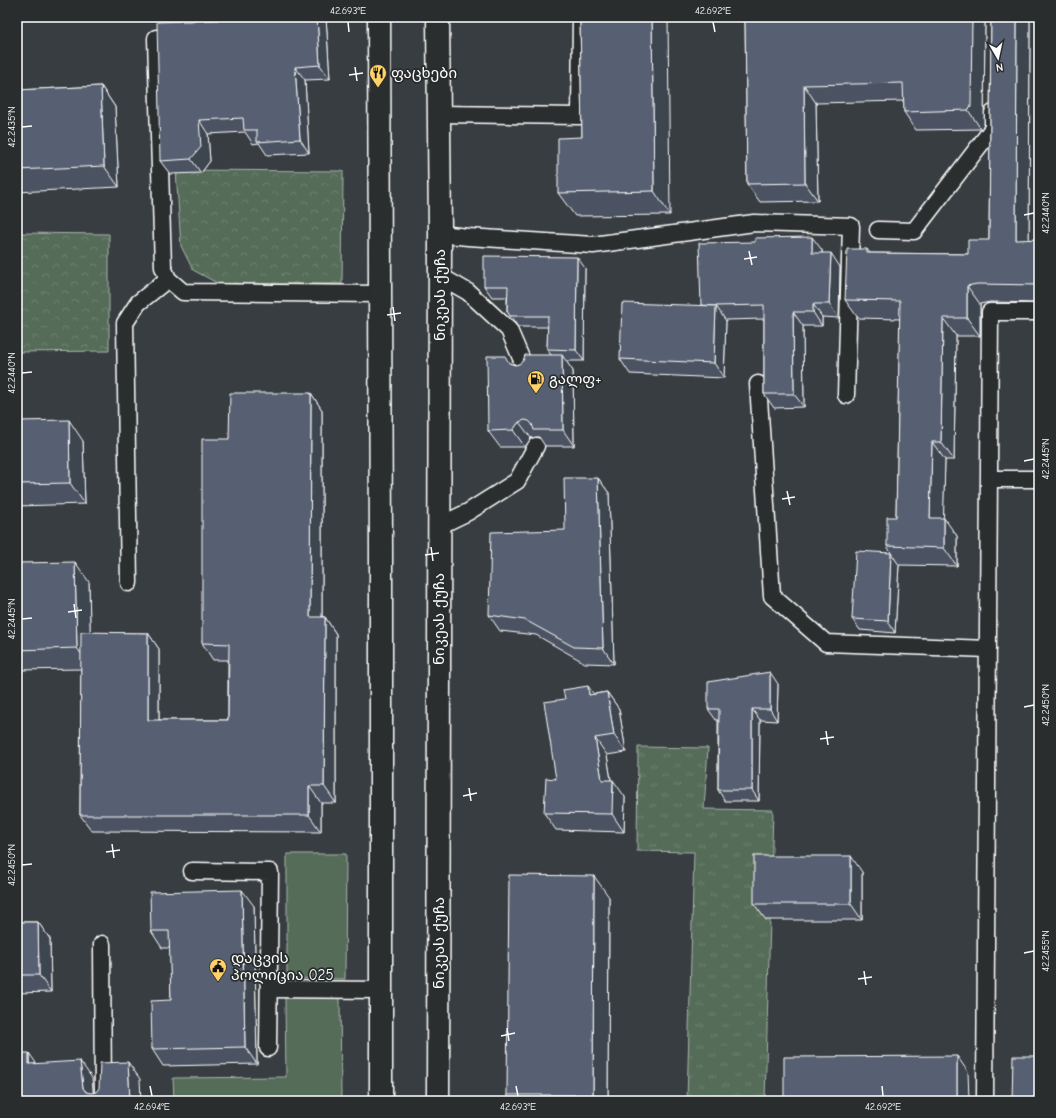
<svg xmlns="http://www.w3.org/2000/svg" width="1056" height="1118" font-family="'Comic Neue','Noto Sans Georgian',sans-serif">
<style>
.grass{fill:url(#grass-tufts);stroke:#aab6ac}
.forest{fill:url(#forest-crowns);stroke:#aab6ac}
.garden{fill:#546c58;stroke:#aab6ac}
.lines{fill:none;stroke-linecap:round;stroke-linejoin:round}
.lane-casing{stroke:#fff;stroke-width:19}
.primary-casing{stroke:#fff;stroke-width:25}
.lane{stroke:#2a2d2e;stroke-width:16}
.primary{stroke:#2a2d2e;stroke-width:22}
.wall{fill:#4b5362;stroke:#fff}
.shaded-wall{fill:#3d4450;stroke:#fff}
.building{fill:#576172;stroke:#fff}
.ticks{fill:none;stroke:#fff;stroke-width:1.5}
.labels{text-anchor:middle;stroke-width:3.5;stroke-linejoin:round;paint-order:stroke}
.poi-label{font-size:15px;fill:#fff;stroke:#2a2d2e;text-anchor:start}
.street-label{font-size:15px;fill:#fff;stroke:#2a2d2e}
.neatline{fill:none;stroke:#fff;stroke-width:1.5}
.ticks-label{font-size:10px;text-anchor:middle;fill:#fff}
</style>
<defs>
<pattern id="grass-tufts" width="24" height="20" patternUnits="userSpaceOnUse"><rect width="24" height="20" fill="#546c58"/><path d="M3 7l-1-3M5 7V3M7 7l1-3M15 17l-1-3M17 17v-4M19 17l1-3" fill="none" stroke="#6e8271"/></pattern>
<pattern id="forest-crowns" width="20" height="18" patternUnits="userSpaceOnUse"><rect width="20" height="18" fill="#546c58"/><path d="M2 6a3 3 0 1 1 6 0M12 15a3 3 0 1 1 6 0" fill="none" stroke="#6e8271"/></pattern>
</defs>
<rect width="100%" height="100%" fill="#383d42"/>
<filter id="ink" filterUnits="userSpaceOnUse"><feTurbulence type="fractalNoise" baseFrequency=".025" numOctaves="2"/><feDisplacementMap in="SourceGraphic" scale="8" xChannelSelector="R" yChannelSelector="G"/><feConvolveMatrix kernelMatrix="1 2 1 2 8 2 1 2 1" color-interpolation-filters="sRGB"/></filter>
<g filter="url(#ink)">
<path class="grass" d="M638,747L708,748L704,809L773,810L765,1101H687L694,852L637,851Z"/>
<g class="forest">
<path d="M176,170L343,171L342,284H219L193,270L181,246Z"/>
<path d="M17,233L109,234V351L17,352Z"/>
</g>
<g class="garden">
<path d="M287,854H346L345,979L287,978Z"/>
<path d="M285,997H340L341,1101H174L173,1078L286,1077Z"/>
</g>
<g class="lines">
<defs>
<g id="lane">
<path d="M156,38L163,267L168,279L183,292L380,294"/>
<path d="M439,114L580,116L581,17"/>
<path d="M878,230L914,231L993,128V113"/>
<path d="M440,234L468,237L593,245L754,223L851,226L846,395"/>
<path d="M440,276L468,292L509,330L527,372"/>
<path d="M758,384L772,596L826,643L988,649"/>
<path d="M990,479H1039"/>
<path d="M439,526L468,512L517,481L536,446"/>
<path d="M129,583L125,323L138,303L168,279"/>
<path d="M192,871L270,872L268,1048"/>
<path d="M102,944L103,1101"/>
<path d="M269,989L381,990"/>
<path d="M985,1101L990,312H1039"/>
</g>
<g id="primary">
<path d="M379,17L381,551V1101"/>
<path d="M438,17L440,234L438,1101"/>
</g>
</defs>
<use href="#lane" class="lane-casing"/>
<use href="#primary" class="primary-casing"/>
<use href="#lane" class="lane"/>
<use href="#primary" class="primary"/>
</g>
<g class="wall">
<path d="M218,17H326L330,79L305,80L309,153L267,155L259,143L253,144L245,132L208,134L210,161L201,173L170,174L160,161L218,20Z"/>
<path d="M580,17L670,215L575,216L558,193L582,137Z"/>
<path d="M745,17H985L984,125L981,129L916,130L904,112V101L816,103L818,201L760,202L747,184Z"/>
<path d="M991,17H1030L1029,240L1039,239V303L990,302L980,304V336H956L954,460H945L943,518L957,536V566L899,565L895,633L860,630L852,619L891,553L887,546L896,517L900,319L858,318L845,300L867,249L870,253L968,254L989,240Z"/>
<path d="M101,86L115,107L119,187L17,192V90Z"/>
<path d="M822,250V253L840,267L839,318L822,317V326H803L804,407L774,408L764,394V319L726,320V321L724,378L630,374L620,359L701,305Z"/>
<path d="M585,268L584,361H566L573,371L574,446H545L539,437H536L531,438L525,447H500L488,431L510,363L515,365L519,364L551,355L547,349L548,327H518L507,311V297H492L484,286Z"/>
<path d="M311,393L322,410V617H325L336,634V803H321V832L92,831L80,815L81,669L17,670V563L89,582L90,633H148L159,649V720H228V660H213L202,643L229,439Z"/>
<path d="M17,421L83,441L85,504L17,506Z"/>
<path d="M598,478L609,493L614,664L585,663L536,635L500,631L489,615L565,530Z"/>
<path d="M778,684L777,721L760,720L759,801H725L718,790V720H716L708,709Z"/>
<path d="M607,692L619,709L626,752L607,755L611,780L625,797L624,832L556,830L544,813L556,779L594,694Z"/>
<path d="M862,872V920H766L754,904Z"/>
<path d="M609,897L608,1101H512L507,1095Z"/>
<path d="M254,906L257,1064L163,1066L152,1049L171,1000L170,948H162L151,931Z"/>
<path d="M17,922H38L50,939L51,992L17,993Z"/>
</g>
<g class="shaded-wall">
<path d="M317,17H326L330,79L320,65Z"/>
<path d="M652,17H668L670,215L654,191Z"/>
<path d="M972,17H985L984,125L981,129L968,110Z"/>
<path d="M1017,17H1030L1029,258L1016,240Z"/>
<path d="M295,67L305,80L309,153L300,139Z"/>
<path d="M804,85L816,103L818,201L805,183Z"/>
<path d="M101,86L115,107L119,187L104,166Z"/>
<path d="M199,120L208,134L210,161L201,173L191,159Z"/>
<path d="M812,237L822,250V266L812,253Z"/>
<path d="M831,253L840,267L839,318L829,304Z"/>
<path d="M577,257L585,268L584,361L576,350Z"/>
<path d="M967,286L980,304V336L967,318Z"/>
<path d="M813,304L822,317V326L813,312Z"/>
<path d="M716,306L726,321L724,378L714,363Z"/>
<path d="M793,312L803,326L804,407L794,394Z"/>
<path d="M943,318L956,336L954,460L941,442Z"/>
<path d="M562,355L573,371L574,446L563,430Z"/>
<path d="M311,393L322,410V633L310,617Z"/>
<path d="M69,420L83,441L85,504L70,483Z"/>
<path d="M519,422L531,438L525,447L513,430Z"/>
<path d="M932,442L945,460L943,536L930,518Z"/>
<path d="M598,478L609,493L614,664L603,648Z"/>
<path d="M944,518L957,536V566L944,548Z"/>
<path d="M891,553L899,565L895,633L888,621Z"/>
<path d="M75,562L89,582L91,668L77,648Z"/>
<path d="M325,617L336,634V803L324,786Z"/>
<path d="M148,633L159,649V736L148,720Z"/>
<path d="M770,672L778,684L777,721L770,709Z"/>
<path d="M588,686L600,703L589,695Z"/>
<path d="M607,692L619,709L626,752L614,735Z"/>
<path d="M752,709L760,720L759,801L752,790Z"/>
<path d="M595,738L607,755L613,793V780L625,797L624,832L612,814L602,780Z"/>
<path d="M309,786L321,803V832L309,815Z"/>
<path d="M851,856L862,872V920L851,904Z"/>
<path d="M594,876L609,897L608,1101H597L593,1095Z"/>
<path d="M242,890L254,906L257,1064L245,1047Z"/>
<path d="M38,922L50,939L51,992L39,975Z"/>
<path d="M29,1053L41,1070L29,1064Z"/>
<path d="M957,1056L968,1072L969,1101H957Z"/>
<path d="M80,1061L92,1078L94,1101L83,1088Z"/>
<path d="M128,1062L140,1079L141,1101H130Z"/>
</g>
<g class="building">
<path d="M218,17H317L320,65L295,67L300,139L257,142V130H244L243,118L199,120L201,147L191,159L160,161L157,22L218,20Z"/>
<path d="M580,17H652L654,191L558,193V138L582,137Z"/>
<path d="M745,17H972L971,107L968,110L904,112L903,83L804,85L805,183L747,184Z"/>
<path d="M991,17H1017L1016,240L1039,239V285L977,284L967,286V318H943L941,442H932L930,518H944V548L887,546V517H896L900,301L845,300L847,249H867V253L968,254V240H989Z"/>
<path d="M101,86L104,166L17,170V90Z"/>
<path d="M812,237V253H831L829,304H813V312H793L794,394H764V305L716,306L701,305L699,243L755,242V238Z"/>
<path d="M484,256L577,257L576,350L547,349L548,316H510L507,311L508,286H484Z"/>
<path d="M622,303L716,306L714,363L620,359Z"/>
<path d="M525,355H562L563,430H534L532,424L529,421L525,420L519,422L513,430L488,431L487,356H505L509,363L515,365L519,364L523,361Z"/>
<path d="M230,393H311L310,617H325L324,786H309V815H80L81,632L148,633V720H228L229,644L202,643V439H229Z"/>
<path d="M69,420L70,483L17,484V421Z"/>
<path d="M564,478H598L603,648L574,647L525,620L489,615L491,532L565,530Z"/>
<path d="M856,551L891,553L888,621L852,619Z"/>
<path d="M75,562L77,648L17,650V563Z"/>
<path d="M770,672V709H752V790H718L719,709H708V682Z"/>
<path d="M588,686L589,695L607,692L614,735L595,738L602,780H613L612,814L544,813L546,778L556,779L544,702L565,699L563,690Z"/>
<rect x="754" y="856" width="97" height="48"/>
<path d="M509,875L594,876L593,1095H507Z"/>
<path d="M242,890L245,1047L152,1049L151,1001L171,1000L169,931H151L150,892Z"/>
<path d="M17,922H38L39,975H17Z"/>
<path d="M17,1053H29V1064L80,1061L83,1088L86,1092L91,1093L96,1092L99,1088L100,1063L128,1062L130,1101H17Z"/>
<path d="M957,1056V1101H784V1057Z"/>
<path d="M1013,1056H1039V1101H1012Z"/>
</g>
</g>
<path class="ticks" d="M348,22L349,32M713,22L715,32M355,67L357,81M349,75L363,73M22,127L32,126M1024,215L1034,213M749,251L752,265M744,259L757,257M393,307L395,321M387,315L401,313M22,373L32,372M1024,461L1034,459M787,491L790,505M782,499L795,497M431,547L433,561M425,555L439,553M74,604L76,618M68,612L82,610M22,619L32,618M1024,707L1034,705M826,731L828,745M820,739L834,737M469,788L471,801M463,796L477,793M112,844L114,858M106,852L120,850M22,865L32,864M1024,953L1034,951M864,971L866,985M858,979L872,977M507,1028L509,1041M501,1036L515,1033M150,1086L152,1096M516,1086L518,1096M882,1086L883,1096"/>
<defs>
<symbol id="restaurant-pin" viewBox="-11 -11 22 30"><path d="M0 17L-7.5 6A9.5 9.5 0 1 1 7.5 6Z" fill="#ffd166" stroke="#2a2d2e"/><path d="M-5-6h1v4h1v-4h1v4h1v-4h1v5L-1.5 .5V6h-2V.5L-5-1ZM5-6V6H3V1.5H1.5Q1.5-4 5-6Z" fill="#111"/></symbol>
<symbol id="fuel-pin" viewBox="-11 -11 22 30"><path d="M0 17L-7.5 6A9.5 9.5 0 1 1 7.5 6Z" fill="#ffd166" stroke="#2a2d2e"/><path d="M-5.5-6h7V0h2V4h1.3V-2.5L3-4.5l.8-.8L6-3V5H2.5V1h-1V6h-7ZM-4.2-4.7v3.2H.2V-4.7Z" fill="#111"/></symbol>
<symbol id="civic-pin" viewBox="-11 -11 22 30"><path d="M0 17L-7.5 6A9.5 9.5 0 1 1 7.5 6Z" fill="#ffd166" stroke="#2a2d2e"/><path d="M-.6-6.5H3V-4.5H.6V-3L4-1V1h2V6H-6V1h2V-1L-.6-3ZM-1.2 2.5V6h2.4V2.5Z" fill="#111"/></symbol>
</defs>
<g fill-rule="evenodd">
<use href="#restaurant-pin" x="368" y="63" width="20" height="27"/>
<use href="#fuel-pin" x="526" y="369" width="20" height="27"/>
<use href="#civic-pin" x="208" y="957" width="20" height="27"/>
</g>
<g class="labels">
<g class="poi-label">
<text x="391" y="78">ფაცხები</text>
<text x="549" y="384">გალფ+</text>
<text x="231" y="963">დაცვის<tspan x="231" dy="17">პოლიცია 025</tspan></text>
</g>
<g class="street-label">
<text transform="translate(440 295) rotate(-90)" y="5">ნიკეას ქუჩა</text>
<text transform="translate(439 619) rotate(-90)" y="5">ნიკეას ქუჩა</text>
<text transform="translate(439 943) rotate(-90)" y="5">ნიკეას ქუჩა</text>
</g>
</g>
<rect width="1056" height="1118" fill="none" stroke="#2a2d2e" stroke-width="44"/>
<g transform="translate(998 58) rotate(171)" stroke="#2a2d2e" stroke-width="3" paint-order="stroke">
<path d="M0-3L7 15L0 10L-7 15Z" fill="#ffffff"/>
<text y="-6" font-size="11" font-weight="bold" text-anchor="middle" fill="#ffffff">N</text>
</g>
<rect x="22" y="22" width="1012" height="1074" class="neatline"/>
<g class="ticks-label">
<text x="348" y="14">42.693°E</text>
<text x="713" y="14">42.692°E</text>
<text transform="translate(11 127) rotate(-90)" y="4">42.2435°N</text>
<text transform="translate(1045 213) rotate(-90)" y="4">42.2440°N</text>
<text transform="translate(11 373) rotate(-90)" y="4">42.2440°N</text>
<text transform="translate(1045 459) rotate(-90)" y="4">42.2445°N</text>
<text transform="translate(11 619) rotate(-90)" y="4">42.2445°N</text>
<text transform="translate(1045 705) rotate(-90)" y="4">42.2450°N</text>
<text transform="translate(11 865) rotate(-90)" y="4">42.2450°N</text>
<text transform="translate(1045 951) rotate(-90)" y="4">42.2455°N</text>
<text x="152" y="1110">42.694°E</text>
<text x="518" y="1110">42.693°E</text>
<text x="883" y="1110">42.692°E</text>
</g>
</svg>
